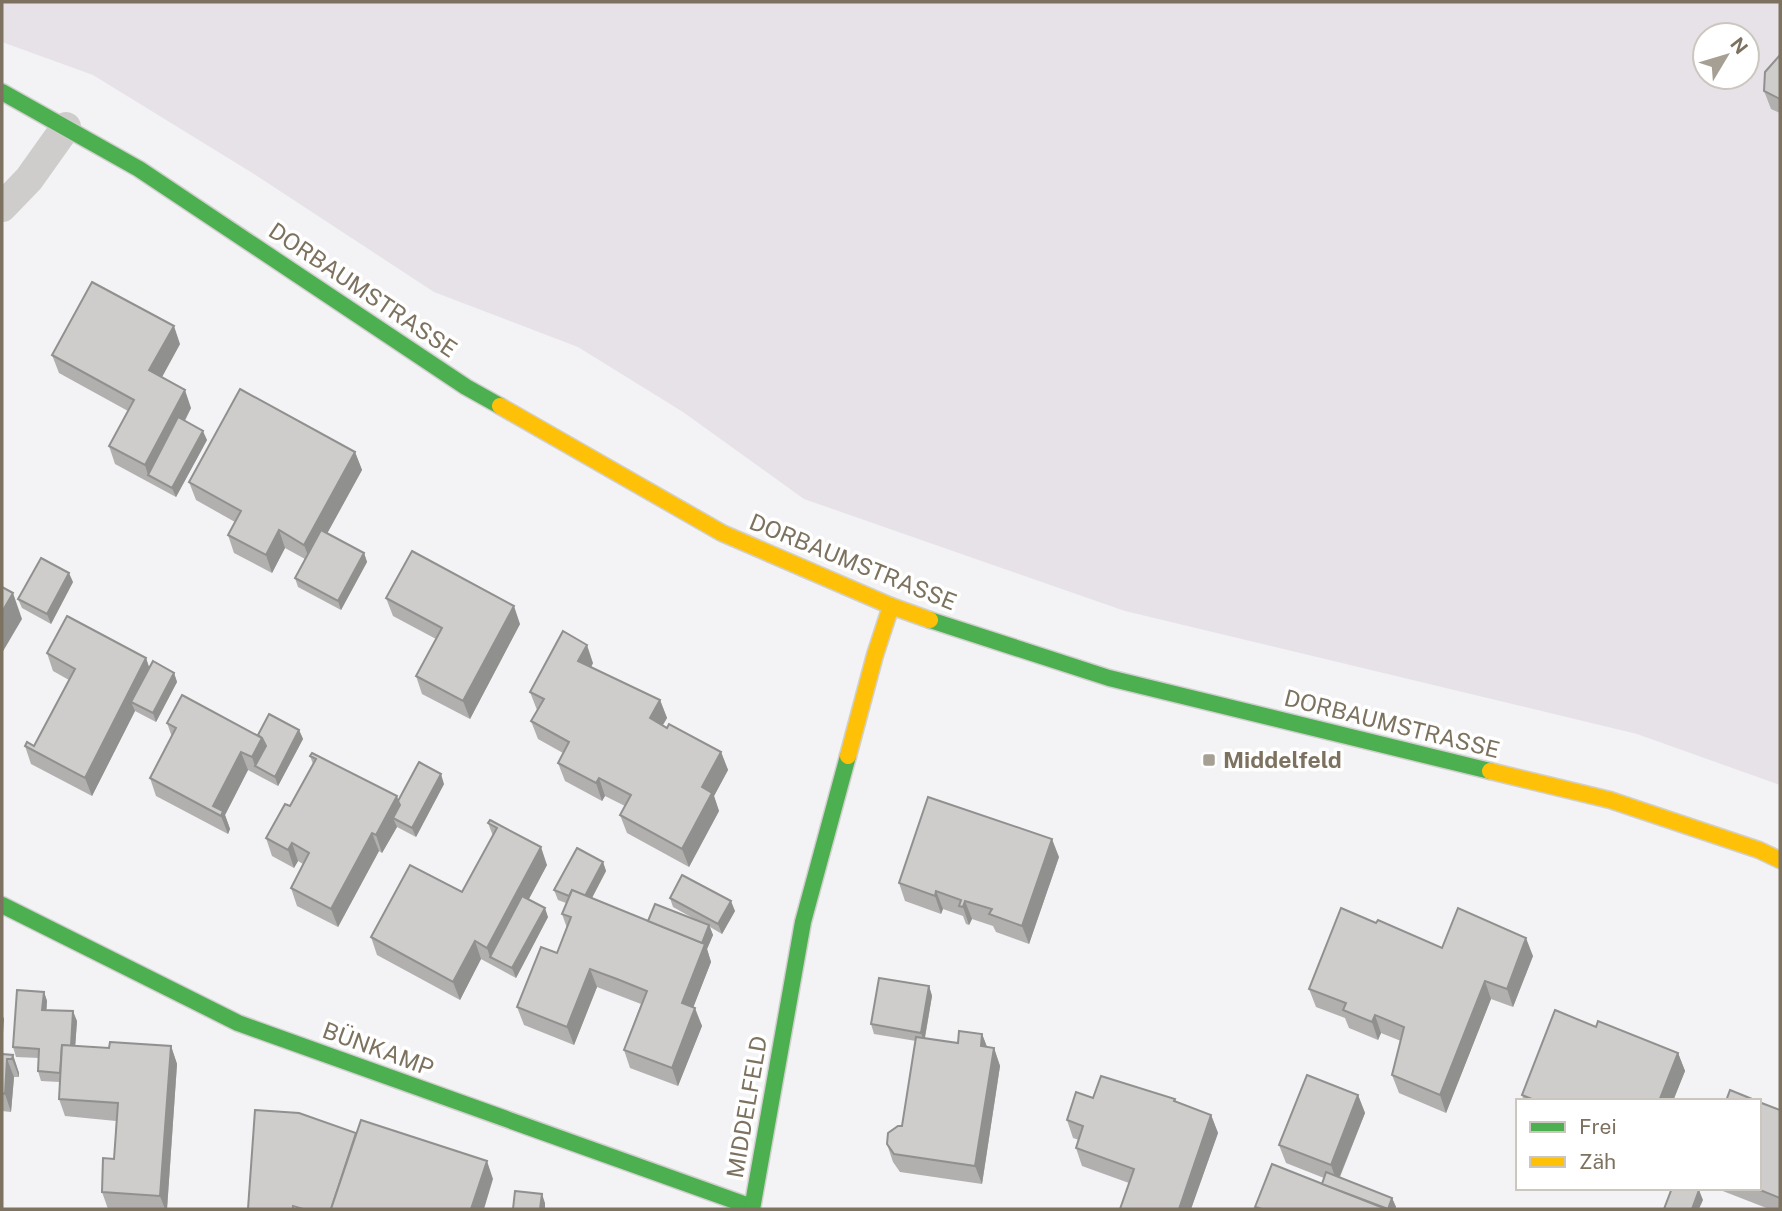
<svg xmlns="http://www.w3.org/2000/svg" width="1782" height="1211" font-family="'Public Sans',sans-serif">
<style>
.green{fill:#e7e2e8;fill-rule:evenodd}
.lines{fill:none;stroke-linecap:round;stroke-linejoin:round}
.fast-casing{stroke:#d1d0cf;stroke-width:19}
.slow-casing{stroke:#d1d0cf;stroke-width:19}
.lane{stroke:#cecdcb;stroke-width:30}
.fast{stroke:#4caf50;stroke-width:16}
.slow{stroke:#ffc107;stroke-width:16}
.wall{fill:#b1b0af}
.shaded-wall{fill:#90908f}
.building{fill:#cecdcc;stroke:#90908f;stroke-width:2}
.poi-dot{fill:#a69f93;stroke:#fff;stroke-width:2.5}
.labels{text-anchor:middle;stroke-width:7;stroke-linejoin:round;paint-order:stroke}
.street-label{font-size:23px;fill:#7d725f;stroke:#fff}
.poi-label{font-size:23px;font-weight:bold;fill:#7d725f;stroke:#fff;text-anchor:start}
</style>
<rect width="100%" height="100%" fill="#f3f2f4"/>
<path class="green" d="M2,2H1780V785L1637,734L1125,611L804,499L683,412L578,347L434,292L254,174L93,75L2,42ZM1705,35H1747V77H1705Z"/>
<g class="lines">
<defs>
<g id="fast">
<path d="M2,92L139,169L466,387L500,406"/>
<path d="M930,620L1109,678L1490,771"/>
<path d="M2,905L238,1023L752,1207"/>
<path d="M752,1209L803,922L848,756"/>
</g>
<g id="slow">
<path d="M500,406L722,533L891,606L930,620"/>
<path d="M848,756L875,655L891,606"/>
<path d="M1490,771L1610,800L1759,850L1780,860"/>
</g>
</defs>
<use href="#fast" class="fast-casing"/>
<use href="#slow" class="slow-casing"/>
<path class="lane" d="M2,207L29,179L66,127"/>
<use href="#fast" class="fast"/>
<use href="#slow" class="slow"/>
</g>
<g class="wall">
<path d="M1780,55V113L1771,109L1764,91Z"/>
<path d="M180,344L162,377L191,408L185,421L207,440L176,497L115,464L109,446L128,411L59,373L52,355Z"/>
<path d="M355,452L362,470L327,533L364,553L367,562L341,610L298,587L295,578L305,559L285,548L272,573L234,553L228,535L235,522L196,500L189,482Z"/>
<path d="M73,582L51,624L22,608L18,599Z"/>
<path d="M386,598L520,624L470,719L422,694L416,676L436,639L393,616Z"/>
<path d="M47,653L146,658L149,667L174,673L177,682L156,722L135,711L92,796L31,764L25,746H34L69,680L53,671Z"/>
<path d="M593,663L591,667L660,700L667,718L663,725L721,752L728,770L714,796L719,811L689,867L627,833L620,815L625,806L605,796L602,801L565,781L558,763L563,753L538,739L531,721L537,710L530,692Z"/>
<path d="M167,723L258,735L299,730L303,739L278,786L248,770L225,815L230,829L228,834L156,796L150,778L172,737Z"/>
<path d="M310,756L398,801L444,784L416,837L397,827L382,853L379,851L338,927L297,906L291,888L303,864L298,861L294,868L272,856L266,838L290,806L313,764Z"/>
<path d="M490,820L547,865L529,899L548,917L516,978L481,959L460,1000L377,955L371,937L462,892L493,836L488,823Z"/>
<path d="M1059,857L1029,944L996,932L993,926L972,919L969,925L966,924L963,916L943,909L941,914L905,901L899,883Z"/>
<path d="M603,862L606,871L592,898L648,921L700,922L673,907L670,898L735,911L722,934L710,927L713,935L707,949L711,962L693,1007L702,1026L678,1086L630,1068L624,1050L641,1004L597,987L574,1045L524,1025L517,1007L557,953L567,928L562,914L566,903L558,900L554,890Z"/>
<path d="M1442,948L1533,956L1513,1007L1491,999L1446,1113L1399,1093L1392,1075L1401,1041L1381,1033L1378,1040L1349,1028L1345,1018L1316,1007L1309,989Z"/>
<path d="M929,986L932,996L925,1038L958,1043L982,1034L987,1047L994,1048L1000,1066L982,1184L900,1172L893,1162L887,1144L902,1126L916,1041L874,1034L871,1024Z"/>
<path d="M44,992L47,1001L46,1010L77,1021L75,1046L109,1048L171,1046L177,1064L167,1209H108L102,1192L114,1159L116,1121L65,1116L59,1099L60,1082L41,1081L38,1071L39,1058L16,1057L13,1047Z"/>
<path d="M1596,1027L1678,1053L1685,1071L1673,1101H1524L1522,1095Z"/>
<path d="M2,1054L13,1055L19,1073V1077H14L11,1112L2,1111Z"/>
<path d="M1358,1095L1365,1113L1340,1177L1392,1198L1396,1207L1395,1209H1256L1255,1207L1322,1184L1324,1178L1286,1163L1279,1145Z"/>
<path d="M1093,1098L1175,1099L1176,1102L1211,1115L1218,1133L1191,1209H1120L1129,1183L1082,1166L1076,1148L1079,1140L1073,1138L1067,1120Z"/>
<path d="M1780,1110V1209H1769L1715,1188H1759Z"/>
</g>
<g class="shaded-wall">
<path d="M174,326L180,344L156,388L149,370Z"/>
<path d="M185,390L191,408L154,478L148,475L145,465Z"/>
<path d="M203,431L207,440L176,497L172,488Z"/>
<path d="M355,452L362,470L311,563L304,545Z"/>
<path d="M279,530L285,548L272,573L266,555Z"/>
<path d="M364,553L367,562L341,610L338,601Z"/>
<path d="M69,573L73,582L51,624L47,614Z"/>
<path d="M13,593L22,619L2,653V612Z"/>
<path d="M514,606L520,624L470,719L463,701Z"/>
<path d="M587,645L593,663L585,679L578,661Z"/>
<path d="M146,658L152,676L131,702L135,711L92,796L85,778Z"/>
<path d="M174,673L177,682L156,722L153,713Z"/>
<path d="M660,700L667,718L656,736L650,718Z"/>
<path d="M299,730L303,739L278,786L275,777Z"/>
<path d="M262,738L269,756L255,766L252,757Z"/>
<path d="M241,752L248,770L225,815L230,829L228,834L221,816L213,806Z"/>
<path d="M721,752L728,770L714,796L719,811L689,867L682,849L702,787Z"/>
<path d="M441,774L444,784L416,837L412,828Z"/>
<path d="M599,778L605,796L602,801L596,783Z"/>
<path d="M397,796L403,814L393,818L397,827L382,853L376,835Z"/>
<path d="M372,833L379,851L338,927L331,909Z"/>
<path d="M1052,839L1059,857L1029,944L1022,926Z"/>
<path d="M292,843L298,861L294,868L288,850Z"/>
<path d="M541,847L547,865L496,960L490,957L487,948Z"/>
<path d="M603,862L606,871L585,911L582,902Z"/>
<path d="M936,891L943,909L941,914L935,896Z"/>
<path d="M731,901L735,911L722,934L718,924Z"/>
<path d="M965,901L972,919L969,925L963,907Z"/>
<path d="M545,908L548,917L516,978L512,968Z"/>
<path d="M709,925L713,935L707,949L711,962L688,1021L682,1003Z"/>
<path d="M1526,938L1533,956L1513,1007L1507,989Z"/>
<path d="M475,941L481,959L460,1000L453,982Z"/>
<path d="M590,969L597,987L574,1045L567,1027Z"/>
<path d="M1485,981L1491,999L1446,1113L1440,1095Z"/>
<path d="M929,986L932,996L924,1042L921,1033Z"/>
<path d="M44,992L47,1001L46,1019L42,1010Z"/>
<path d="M695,1008L702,1026L678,1086L672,1068Z"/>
<path d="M73,1011L77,1021L74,1064L70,1054Z"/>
<path d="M2,1014L4,1019L2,1047Z"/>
<path d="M1375,1015L1381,1033L1378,1040L1372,1022Z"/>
<path d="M982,1034L989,1052L981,1046Z"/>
<path d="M171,1046L177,1064L167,1209H165L160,1196Z"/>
<path d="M994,1048L1000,1066L982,1184L975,1166Z"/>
<path d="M1678,1053L1685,1071L1673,1101H1659Z"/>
<path d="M13,1055L19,1073V1077L12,1059Z"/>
<path d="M7,1059L14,1077L11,1112L5,1094Z"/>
<path d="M1358,1095L1365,1113L1337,1183L1331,1165Z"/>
<path d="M1211,1115L1218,1133L1191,1209H1179Z"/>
<path d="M487,1161L493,1179L484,1209H471Z"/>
<path d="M1699,1190L1703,1200L1699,1209H1692Z"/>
<path d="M542,1194L545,1203V1209H540Z"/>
<path d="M1392,1198L1396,1207L1395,1209H1388Z"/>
</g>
<g class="building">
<path d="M1780,55V99L1764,91L1765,72Z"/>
<path d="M92,282L174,326L149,370L185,390L145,465L109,446L134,400L52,355Z"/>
<path d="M240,389L355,452L304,545L279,530L266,555L228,535L241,511L189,482Z"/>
<path d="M178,417L203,431L172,488L148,475Z"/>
<path d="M321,530L364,553L338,601L295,578Z"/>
<path d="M412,551L514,606L463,701L416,676L442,628L386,598Z"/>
<path d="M41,558L69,573L47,614L18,599Z"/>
<path d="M2,587L13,593L2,612Z"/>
<path d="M67,616L146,658L85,778L25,746L27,742L34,746L75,669L47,653Z"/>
<path d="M563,631L587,645L578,661L660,700L650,718L667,728L669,724L721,752L702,787L712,793L682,849L620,815L631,795L599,778L596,783L558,763L569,742L531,721L544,699L530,692Z"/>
<path d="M153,661L174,673L153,713L131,702Z"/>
<path d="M182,695L262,738L252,757L241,752L213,806L223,811L221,816L150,778L176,728L167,723Z"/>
<path d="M269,714L299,730L275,777L255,766L266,746L262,738L258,735Z"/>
<path d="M312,753L397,796L376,835L372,833L331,909L291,888L309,853L292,843L288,850L266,838L285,804L290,806L316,759L310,756Z"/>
<path d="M419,762L441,774L412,828L393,818L400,805L398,801Z"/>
<path d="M928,797L1052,839L1022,926L989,914L992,909L965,901L963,907L959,906L961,900L936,891L935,896L899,883Z"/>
<path d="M490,820L541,847L487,948L475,941L453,982L371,937L410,865L462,892L497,828L488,823Z"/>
<path d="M577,848L603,862L585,896L572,890L569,896L554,890Z"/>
<path d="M682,875L731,901L718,924L670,898Z"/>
<path d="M572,890L705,944L682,1003L695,1008L672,1068L624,1050L647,991L617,979L590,969L567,1027L517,1007L541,947L557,953L571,917L562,914Z"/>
<path d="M522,896L545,908L512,968L490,957Z"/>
<path d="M655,904L709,925L702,943L648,921Z"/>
<path d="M1341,908L1376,923L1378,920L1442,948L1458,908L1526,938L1507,989L1485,981L1440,1095L1392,1075L1404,1027L1375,1015L1372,1022L1343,1010L1346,1003L1309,989Z"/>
<path d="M879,978L929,986L921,1033L871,1024Z"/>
<path d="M17,990L44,992L42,1010L73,1011L71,1046L62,1045L60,1073L38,1071L39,1049L13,1047Z"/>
<path d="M1555,1010L1596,1027L1598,1021L1678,1053L1659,1101H1537L1522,1095Z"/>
<path d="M959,1031L982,1034L981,1046L994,1048L975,1166L894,1154L887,1144L888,1133L898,1126H902L916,1037L958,1043Z"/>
<path d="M110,1042L171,1046L160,1196L102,1192L103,1158L114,1159L118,1103L59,1099L62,1045L109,1048Z"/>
<path d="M2,1054L13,1055L12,1059H7L5,1094L2,1093Z"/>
<path d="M1307,1075L1358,1095L1331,1165L1279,1145Z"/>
<path d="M1101,1076L1175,1099L1174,1101L1211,1115L1179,1209H1120L1134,1169L1076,1148L1083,1126L1067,1120L1076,1092L1093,1098Z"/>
<path d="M1730,1090L1757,1101H1726Z"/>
<path d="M1759,1102L1780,1110V1198L1755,1188H1759Z"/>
<path d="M255,1110L299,1113L356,1133L331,1209H303L293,1206V1209H248Z"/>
<path d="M361,1120L487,1161L471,1209H331Z"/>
<path d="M1272,1164L1386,1209H1262L1255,1207Z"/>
<path d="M1326,1172L1392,1198L1388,1209L1322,1184Z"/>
<path d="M1672,1188H1693L1699,1190L1692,1209H1664Z"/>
<path d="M515,1191L542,1194L540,1209H513Z"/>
</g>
<rect class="poi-dot" x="1202" y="753" width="14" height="14" rx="3.5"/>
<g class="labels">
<g class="street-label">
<text transform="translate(363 290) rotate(34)" y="8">DORBAUMSTRASSE</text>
<text transform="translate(853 562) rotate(22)" y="8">DORBAUMSTRASSE</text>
<text transform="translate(1392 724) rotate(14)" y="8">DORBAUMSTRASSE</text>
<text transform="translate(378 1049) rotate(20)" y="8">BÜNKAMP</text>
<text transform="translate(747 1107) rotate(-80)" y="8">MIDDELFELD</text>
</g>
<g class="poi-label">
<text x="1223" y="768">Middelfeld</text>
</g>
</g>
<rect width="1782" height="1211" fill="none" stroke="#7d725f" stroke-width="7"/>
<rect x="1516" y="1099" width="245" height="91" fill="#ffffff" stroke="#cbc7bf" stroke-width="2"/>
<rect x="1530" y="1122" width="35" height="10" fill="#4caf50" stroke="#cbc7bf" stroke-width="2"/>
<text x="1579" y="1134" font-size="21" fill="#7d725f">Frei</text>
<rect x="1530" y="1157" width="35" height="10" fill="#ffc107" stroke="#cbc7bf" stroke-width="2"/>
<text x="1579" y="1169" font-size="21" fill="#7d725f">Zäh</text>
<g transform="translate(1726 56) rotate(52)"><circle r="33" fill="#ffffff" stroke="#cbc7bf" stroke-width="2"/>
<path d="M0-5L12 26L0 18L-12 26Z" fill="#a69f93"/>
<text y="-10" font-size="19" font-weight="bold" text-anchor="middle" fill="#7d725f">N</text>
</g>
</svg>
